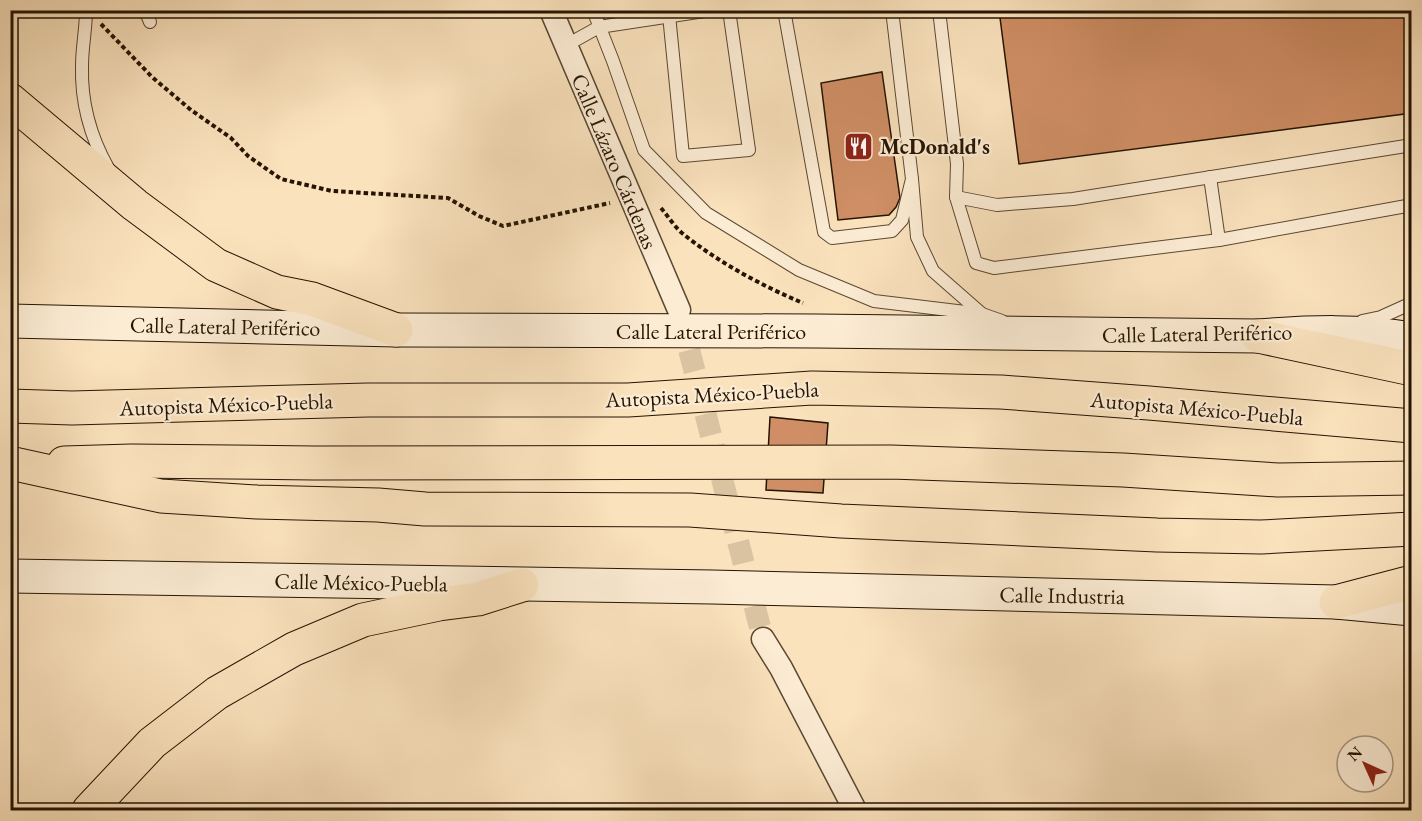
<svg xmlns="http://www.w3.org/2000/svg" width="1422" height="821" font-family="'EB Garamond',serif">
<style>
.building{fill:#cf8e65;stroke:#251402;stroke-width:1.5}
.lines{fill:none;stroke-linecap:round;stroke-linejoin:round}
.street-tunnel{stroke:#dac3a1;stroke-width:22;stroke-dasharray:22 11;stroke-linecap:butt}
.lane-casing{stroke:#5a4831;stroke-width:14}
.street-casing{stroke:#5a4831;stroke-width:25}
.secondary-casing{stroke:#251402;stroke-width:35}
.highway-casing{stroke:#251402;stroke-width:35}
.path{stroke:#251402;stroke-width:4;stroke-dasharray:4.5 3;stroke-linecap:butt}
.lane{stroke:#fcecd4;stroke-width:12}
.street{stroke:#fcecd4;stroke-width:22}
.secondary{stroke:#fcecd4;stroke-width:33}
.highway{stroke:#fae2bd;stroke-width:33}
.labels{text-anchor:middle;stroke-width:4.5;stroke-linejoin:round;paint-order:stroke}
.poi-label{font-size:22px;font-weight:bold;fill:#251402;stroke:#fcecd4;text-anchor:start}
.street-label{font-size:22px;fill:#251402;stroke:#fcecd4}
</style>
<rect width="100%" height="100%" fill="#fae2bd"/>
<filter id="stains"><feTurbulence type="fractalNoise" baseFrequency=".00333" numOctaves="4"/><feColorMatrix values="0 0 0 0 .2 0 0 0 0 .09 0 0 0 0 .02 0 0 0 .5 -.17"/></filter>
<radialGradient id="worn" r=".72"><stop offset=".6" stop-color="#630" stop-opacity="0"/><stop offset="1" stop-color="#630" stop-opacity=".3"/></radialGradient>
<g class="building">
<path d="M999,10H1412V113L1019,164Z"/>
<path d="M882,72L900,198L896,207L889,215L838,220L821,83Z"/>
<path d="M770,417L828,423L823,493L766,490Z"/>
</g>
<g class="lines">
<path class="street-tunnel" d="M681,318L763,639"/>
<defs>
<g id="lane">
<path d="M86,10C86,29 82,47 82,66C81,102 90,136 108,168"/>
<path d="M145,10L150,22"/>
<path d="M593,10L613,61L644,150L706,213L799,270L874,301L982,314L1002,321"/>
<path d="M784,10L824,232L832,238L892,231L902,220L912,179"/>
<path d="M892,10L912,179L917,237L933,271L982,314"/>
<path d="M939,10L957,164L956,197L997,205L1073,199L1412,145"/>
<path d="M669,15L683,156L749,150L729,10"/>
<path d="M565,46L599,27L711,10"/>
<path d="M1210,177L1219,240"/>
<path d="M956,197L976,263L994,268L1219,240L1412,205"/>
<path d="M1362,321L1381,317L1412,303"/>
</g>
<g id="street">
<path d="M551,10L679,310"/>
<path d="M763,639L781,668L855,810"/>
</g>
<g id="secondary">
<path d="M10,321L396,330L816,331L1258,336C1310,332 1360,330 1412,339"/>
<path d="M10,576L712,587L1336,602L1412,609"/>
</g>
<g id="highway">
<path d="M10,100L135,205L216,265L277,292L312,299L396,330"/>
<path d="M1258,336L1412,369"/>
<path d="M10,406L72,408L368,400H628L812,388L1001,392L1149,403L1412,426"/>
<path d="M10,463L161,496L257,502L378,505L425,509L690,510L841,521L1157,535L1261,537L1412,529"/>
<path d="M64,463L131,461L314,463L891,462L1123,470L1278,480L1412,478"/>
<path d="M1336,602L1412,582"/>
<path d="M89,810L152,743L217,693L294,649L363,620L439,604L478,599L522,585"/>
</g>
</defs>
<use href="#lane" class="lane-casing"/>
<use href="#street" class="street-casing"/>
<use href="#secondary" class="secondary-casing"/>
<use href="#highway" class="highway-casing"/>
<g class="path">
<path d="M101,24L152,77L191,110L231,138L248,156L281,179L332,191L448,198L479,216L503,226L610,203"/>
<path d="M661,208C668,216 674,226 682,233C716,261 762,286 803,303"/>
</g>
<use href="#lane" class="lane"/>
<use href="#street" class="street"/>
<use href="#secondary" class="secondary"/>
<use href="#highway" class="highway"/>
</g>
<defs>
<symbol id="restaurant-square" viewBox="-11 -11 22 22"><rect x="-9" y="-9" width="18" height="18" rx="4" fill="#8f2418" stroke="#fcecd4"/><path d="M-5-6h1v4h1v-4h1v4h1v-4h1v5L-1.5 .5V6h-2V.5L-5-1ZM5-6V6H3V1.5H1.5Q1.5-4 5-6Z" fill="#fff"/></symbol>
</defs>
<g fill-rule="evenodd">
<use href="#restaurant-square" x="842" y="130" width="33" height="33"/>
</g>
<g class="labels">
<g class="poi-label">
<text x="880" y="154">McDonald's</text>
</g>
<g class="street-label">
<text transform="translate(615 161) rotate(67)" y="8">Calle Lázaro Cárdenas</text>
<text transform="translate(225 326) rotate(1)" y="8">Calle Lateral Periférico</text>
<text x="711" y="339">Calle Lateral Periférico</text>
<text transform="translate(1197 333) rotate(-1)" y="8">Calle Lateral Periférico</text>
<text transform="translate(712 394) rotate(-3)" y="8">Autopista México-Puebla</text>
<text transform="translate(226 404) rotate(-2)" y="8">Autopista México-Puebla</text>
<text transform="translate(1197 408) rotate(5)" y="8">Autopista México-Puebla</text>
<text transform="translate(361 582) rotate(1)" y="8">Calle México-Puebla</text>
<text transform="translate(1062 595) rotate(1)" y="8">Calle Industria</text>
</g>
</g>
<rect width="1422" height="821" fill="none" stroke="#fae2bd" stroke-width="36"/>
<rect x="12" y="12" width="1398" height="797" fill="none" stroke="#251402" stroke-width="3"/>
<rect x="18" y="18" width="1386" height="785" fill="none" stroke="#251402" stroke-width="1.5"/>
<g transform="translate(1365 764) rotate(315)"><circle r="28" fill="#fcecd4" stroke="#a69680" stroke-width="1.5"/>
<path d="M0-4.5L10 22L0 15L-10 22Z" fill="#8f2418"/>
<text y="-9" font-size="16" font-weight="bold" text-anchor="middle" fill="#251402">N</text>
</g>
<rect width="100%" height="100%" filter="url(#stains)"/>
<rect width="100%" height="100%" fill="url(#worn)"/>
</svg>
